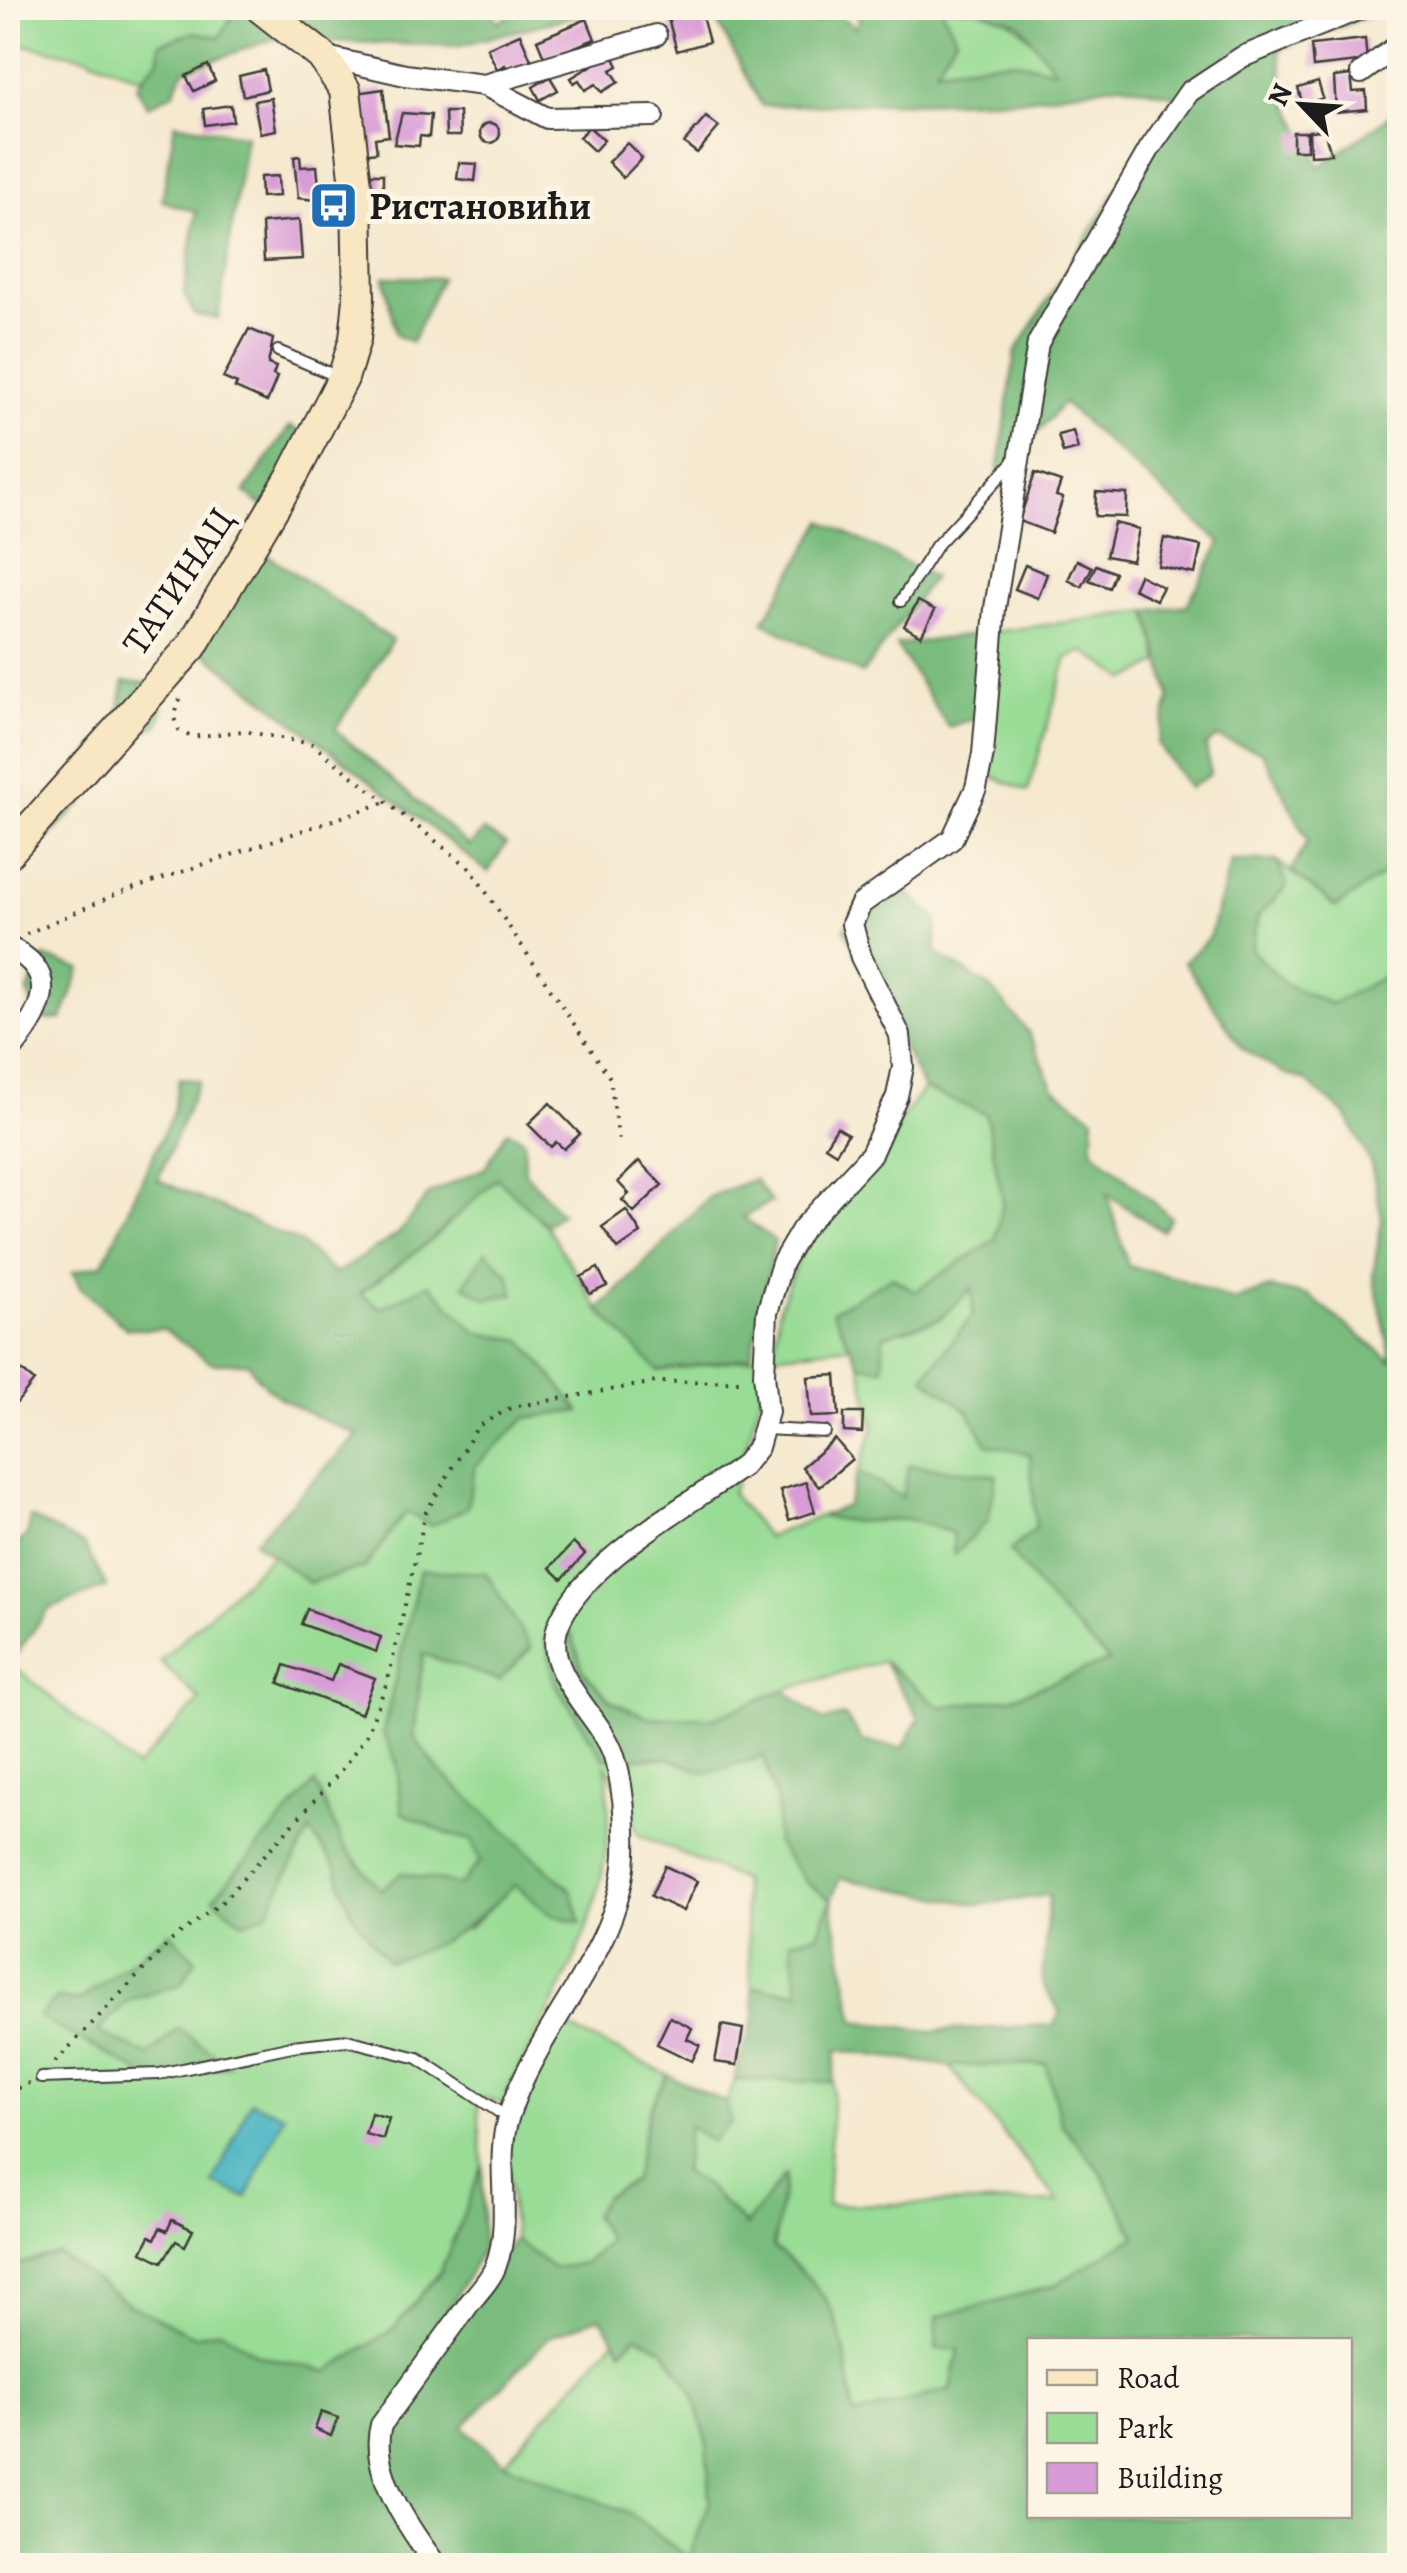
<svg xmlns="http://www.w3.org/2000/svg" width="1407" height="2573" font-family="Alegreya,serif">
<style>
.green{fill:#99dc95;stroke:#5a7c58;stroke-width:2.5;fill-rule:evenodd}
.forest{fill:#7abc7e;stroke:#4b6c4d;stroke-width:2.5;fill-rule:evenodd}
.water{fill:#46b3c3;stroke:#316870;stroke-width:2.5}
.building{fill:#d99bd7}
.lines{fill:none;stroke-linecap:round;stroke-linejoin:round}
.lane-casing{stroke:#3d3b37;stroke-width:14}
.street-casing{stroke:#3d3b37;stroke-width:24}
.secondary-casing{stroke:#3d3b37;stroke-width:34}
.path{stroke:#3d3b37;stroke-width:4;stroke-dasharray:2.5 8;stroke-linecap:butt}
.lane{stroke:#fff;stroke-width:10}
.street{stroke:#fff;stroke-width:20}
.secondary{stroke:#f9e7c3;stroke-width:30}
.labels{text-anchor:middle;stroke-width:10;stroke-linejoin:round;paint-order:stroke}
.poi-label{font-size:38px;font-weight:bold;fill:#1c1c1c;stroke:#fcf5e5;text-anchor:start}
.street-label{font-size:38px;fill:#1c1c1c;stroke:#fcf5e5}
</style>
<rect width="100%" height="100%" fill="#fcf5e5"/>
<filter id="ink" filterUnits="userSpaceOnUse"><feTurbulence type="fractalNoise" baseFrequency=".01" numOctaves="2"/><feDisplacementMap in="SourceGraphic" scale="20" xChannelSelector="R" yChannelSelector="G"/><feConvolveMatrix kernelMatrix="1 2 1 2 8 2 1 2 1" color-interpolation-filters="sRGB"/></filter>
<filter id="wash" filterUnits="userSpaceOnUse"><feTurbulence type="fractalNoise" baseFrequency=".0048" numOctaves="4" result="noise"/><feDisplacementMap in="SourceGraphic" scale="40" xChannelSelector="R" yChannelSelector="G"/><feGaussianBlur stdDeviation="2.25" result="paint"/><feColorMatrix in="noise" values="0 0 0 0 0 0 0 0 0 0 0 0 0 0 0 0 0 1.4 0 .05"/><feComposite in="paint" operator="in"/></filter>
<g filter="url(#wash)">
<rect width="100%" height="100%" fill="#f5e9cf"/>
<g class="green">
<path d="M8,8H228L233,14L220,37L195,32L141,78L87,57L8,42Z"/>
<path d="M941,8C1007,7 1019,22 1057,71L1012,60L935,69L956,37Z"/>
<path d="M1148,611L1160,662L1127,680L1084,651L1067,658L1028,791L986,774L977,718L980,634Z"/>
<path d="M1277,861L1336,907L1399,863V956L1380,979L1331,1004L1285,984L1251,950L1258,916L1287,886Z"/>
<path d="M924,1089L986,1113L1003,1202L996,1240L915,1291L833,1312L850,1346L773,1355L732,1494L767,1537L820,1516L855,1522L909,1519L953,1533L954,1554L988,1520L902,1497L858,1472L874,1428L860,1365L883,1367L882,1336L940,1319L972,1287L973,1315L924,1377L968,1411L987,1444L1030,1453L1036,1529L1010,1551L1057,1610L1110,1661L1010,1698L940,1707L883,1661L784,1690L716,1717L650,1718L612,1702L583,1671L572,1635L555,1684L604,1758H669L705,1773L764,1756L778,1807L776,1843L806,1882L831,1900L799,1992L752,1987L742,1880L639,1835L605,1763C624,1894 562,1984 505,2096L563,2025L668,2075L649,2110L634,2180L605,2196L608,2240L584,2264L553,2268L514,2240L502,2103L477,2097L483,2165L441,2271L394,2328L328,2372L258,2355L221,2330L194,2336L130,2305L58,2254L8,2267L9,1662L136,1768L200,1700L160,1661L272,1555L309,1583L365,1567L406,1511L475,1466L526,1418L580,1411L522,1340L477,1333L429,1285L381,1308L360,1294L430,1241L497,1178L546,1225L599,1310L659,1371L773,1355L780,1304L803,1248ZM420,1571L499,1680L423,1653L414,1737L439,1771L497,1826L552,1915L515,1884L468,1929L351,1912L336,1867L310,1831L214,1899L314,1784L343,1845L381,1890L401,1873L461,1885L481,1862L473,1840L450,1835L402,1813L397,1763L383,1733ZM181,1984L127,2001L97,2031L149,2056L39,2017L57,1998L78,2001Z"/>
<path d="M1047,2064L1061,2124L1099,2169L1136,2236L1053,2286L937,2317L959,2349L951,2389L854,2416C843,2335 843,2298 773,2248L785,2176L746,2226L706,2186L683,2172L689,2124L711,2141L731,2122L726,2103L734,2080L833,2082L827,2205L1059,2202L949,2066Z"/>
<path d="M637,2335L665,2351L694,2394L707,2444L710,2501L689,2559L631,2514L504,2463L615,2339L622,2349Z"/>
</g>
<g class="forest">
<path d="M228,8H491L498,22L520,8H605L457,46L274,39L184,70L173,93L148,106L136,86L159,58L160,43L195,32L220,37L233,15Z"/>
<path d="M710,8H807L816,23L837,14L856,28L861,8H941L956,37L936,69L1012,60L1055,70L1019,23L972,8H1389L1279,49L1286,99L1320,167L1399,109V863L1336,907L1291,871L1308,841L1262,752L1217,738L1206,745L1210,774L1189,788L1158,744L1170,697L1148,611L1187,605L1221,543L1063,403L997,480L1015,353L1175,95L1121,84L1025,99L762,106Z"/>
<path d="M175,123L246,136L218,318L195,315L184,294L196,212L162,201Z"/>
<path d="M384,277L441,278L412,342L396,335Z"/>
<path d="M290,426L306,436L267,510L245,492Z"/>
<path d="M823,521L933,577L862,674L763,622Z"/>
<path d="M246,540L392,640L335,730L469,846L484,831L506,844L488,872L203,652Z"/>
<path d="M980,634L977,718L948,727L896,645Z"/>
<path d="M124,681L148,683L163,707L158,726C133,734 119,740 116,768L35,851L8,888V855L119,717Z"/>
<path d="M1231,861H1277L1287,886L1258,916L1251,950L1285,984L1331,1004L1380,979L1399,956V2565L285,2566L226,2561L224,2566H8V2267L58,2254L130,2305L194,2336L221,2330L258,2355L328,2372L394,2328L441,2271L483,2165L482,2249L446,2315L514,2240L553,2268L585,2264L608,2240L593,2215L605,2196L634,2180L649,2110L668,2075L726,2103L731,2122L711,2142L689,2125L683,2172L706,2186L745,2226L786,2173L773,2248C843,2298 843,2335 854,2416L951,2389L959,2349H936L937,2317L1053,2286L1136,2236L1099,2169L1061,2123L1046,2064L949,2066L837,2050L833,2082L734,2080L755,2017L752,1987L799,1992L790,1941L818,1934L831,1900L806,1882L776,1843L778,1807L764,1756L705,1773L669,1758H604L555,1684L545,1636L572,1635L583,1671L612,1702L650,1718L716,1717L784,1690L823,1721L845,1716L862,1741L903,1748L919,1718L883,1661L940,1707L1010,1698L1109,1661L1057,1610L1010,1551L1036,1528L1030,1454L987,1444L968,1411L924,1377L973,1315L972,1288L940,1319L883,1336V1368L860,1365L832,1311L892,1277L915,1291L995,1240L1003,1202L986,1114L924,1089L844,929L864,895L905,890L937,920L936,953L991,988L1028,1032L1054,1088L1094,1117L1092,1149L1171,1217L1162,1231L1107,1194L1128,1266L1177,1278L1233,1301L1270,1288L1309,1296L1392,1361L1373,1275L1382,1219L1371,1164L1347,1116L1305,1080L1282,1073L1242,1048L1184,962L1209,938ZM840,1878L979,1905L1049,1895L1042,1983L1060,2013L1053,2025L932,2031L855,2021L831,1900ZM600,2317L622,2350L637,2335L665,2351L694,2394L707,2444L710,2501L689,2559L631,2514L504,2463L463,2427L549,2337ZM1030,2340H1350V2516H1030Z"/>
<path d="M44,957L81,969L62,1019L36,1020L28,991Z"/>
<path d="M179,1078L199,1081L158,1180L299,1242L335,1274L398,1234L429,1194L485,1168L507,1131L524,1139L525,1172L561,1214L546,1225L497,1178L430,1241L360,1293L381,1308L429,1284L477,1333L522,1340L580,1411L526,1418L475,1466L467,1508L431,1526L406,1512L365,1567L309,1583L254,1541L358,1435C323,1419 263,1400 249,1363H212L163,1329H127L80,1287L73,1272L103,1264L173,1112Z"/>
<path d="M754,1179L771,1202L743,1217L775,1241L751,1357L658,1371L599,1310L709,1197Z"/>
<path d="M486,1251L509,1275L514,1294L487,1299L464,1285Z"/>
<path d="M909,1465L997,1475L988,1520L954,1555L953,1533L909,1519L855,1522L820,1516L847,1506L858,1472L902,1497Z"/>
<path d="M30,1517L84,1545L107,1587L49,1609L8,1665V1554L28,1534Z"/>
<path d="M420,1570L486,1573L531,1648L499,1680L423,1654L414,1737L439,1771L571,1890L581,1923L552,1915L515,1885C469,1927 449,1944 388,1962L351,1912L336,1867L310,1831L267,1913L243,1922L213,1898L315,1783L343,1845L381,1890L401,1873L460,1885L480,1862L472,1840L450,1835L402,1813L397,1763L383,1733Z"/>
<path d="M170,1932L196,1960L181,1984L127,2001L98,2031L149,2056L178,2028L229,2065L153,2080L39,2017L57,1998L79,2001Z"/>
</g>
<path class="water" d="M251,2101L284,2115L247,2198L213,2184Z"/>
<g id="blocks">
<g class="building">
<path d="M700,9L709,42L677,51L668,18Z"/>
<path d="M587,19L595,39L545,59L537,40Z"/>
<path d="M520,34L532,62L509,73L505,65L497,69L487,48Z"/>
<path d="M1365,39L1367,61L1313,67L1311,45Z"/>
<path d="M606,57L614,58L618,66L611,70L619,82L602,92L596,84L585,90L579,80L574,83L571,78Z"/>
<path d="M208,65L215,81L194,91L186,76Z"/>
<path d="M264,70L268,90L243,96L239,76Z"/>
<path d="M1351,75L1353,92L1366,91L1367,109L1336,112L1334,77Z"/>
<path d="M550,77L558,90L540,100L533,87Z"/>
<path d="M1318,82L1323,98L1303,105L1298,88Z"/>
<path d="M383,89L389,136L375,138L377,152L364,154L356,93Z"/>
<path d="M271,98L276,130L260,133L254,101Z"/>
<path d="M231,105L233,121L205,125L203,109Z"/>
<path d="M445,112H459L460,136H446Z"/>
<path d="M402,113L431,115L429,137L420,136L419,146L394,144Z"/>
<path d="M706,117L719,127L697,153L684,143Z"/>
<circle cx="490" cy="133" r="10"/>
<path d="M589,127L604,140L594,151L579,137Z"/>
<path d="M1324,130L1331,154L1310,155L1309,131Z"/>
<rect x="1293" y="132" width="14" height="18"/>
<path d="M627,143L642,158L623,178L608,162Z"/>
<path d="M300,156L301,167L317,166L320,197L316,200L298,198L294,157Z"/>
<path d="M459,163L477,164L475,181L457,179Z"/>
<path d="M365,174H383V201L366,202Z"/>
<path d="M278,176L279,196L261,197L260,177Z"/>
<path d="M299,220L302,259L264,261L262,223Z"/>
<path d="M249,329L273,339L268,364L276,367L273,375L277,377L267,402L235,388L237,384L223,378Z"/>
<path d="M1073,431L1078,449L1063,453L1058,435Z"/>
<path d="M1035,473L1061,482L1056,496L1063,498L1051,533L1019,521Z"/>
<path d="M1096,492L1127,494L1126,517L1095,516Z"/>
<path d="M1114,523L1139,529L1132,561L1106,556Z"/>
<path d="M1164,538L1201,546L1195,574L1158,566Z"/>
<path d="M1077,560L1092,567L1082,587L1068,580Z"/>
<path d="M1025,565L1047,574L1038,598L1015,589Z"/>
<path d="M1096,565L1115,573L1109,588L1089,580Z"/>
<path d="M1139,575L1163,587L1156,600L1133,589Z"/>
<path d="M918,601L935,610L921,636L904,626Z"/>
<path d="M550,1103L580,1134L564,1149L556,1142L551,1147L528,1124Z"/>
<path d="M837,1127L848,1134L836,1153L825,1146Z"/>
<path d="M639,1161L662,1185L634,1212L622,1200L629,1194L618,1182Z"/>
<path d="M626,1210L641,1233L618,1249L602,1227Z"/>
<path d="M598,1268L607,1286L590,1294L581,1277Z"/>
<path d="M9,1360L34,1381L8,1414V1363Z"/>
<path d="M836,1375L839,1416L811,1417L808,1377Z"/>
<path d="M844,1413H863L862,1433L844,1432Z"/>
<path d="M835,1439L852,1459L819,1487L802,1467Z"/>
<path d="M806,1482L815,1512L789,1520L780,1490Z"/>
<path d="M573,1543L585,1554L562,1579L550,1568Z"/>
<path d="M307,1609L381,1637L376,1652L301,1624Z"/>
<path d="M338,1664L375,1678L361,1714L279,1683L285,1665L331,1681Z"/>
<path d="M665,1866L697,1881L683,1911L651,1896Z"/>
<path d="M670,2017L692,2028L687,2039L700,2045L692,2061L657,2044Z"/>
<path d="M722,2025L743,2029L737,2065L715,2062Z"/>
<path d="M371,2113L389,2118L383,2139L365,2134Z"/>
<path d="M172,2220L193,2230L185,2246L176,2241L162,2262L142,2252L150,2236L155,2239L160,2228L167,2231Z"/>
<path d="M321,2412L338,2418L331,2436L315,2429Z"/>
</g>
</g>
</g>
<g filter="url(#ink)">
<use href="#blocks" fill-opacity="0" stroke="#3d3b37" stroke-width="2.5"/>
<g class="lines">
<defs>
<g id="lane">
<path d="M278,351L341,378"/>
<path d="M901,601L936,546L1015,460"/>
<path d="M764,1429L825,1432"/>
<path d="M41,2078L159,2074L292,2046L347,2040L418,2058L508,2118"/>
</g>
<g id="street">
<path d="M322,56L405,75L484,85L656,35"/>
<path d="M1361,73L1400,44"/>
<path d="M484,85L547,118L653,116"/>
<path d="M8,947C66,974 39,1016 8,1054"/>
<path d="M437,2566C410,2530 368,2471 381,2425C409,2386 438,2347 466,2308C475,2295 491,2280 496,2265C514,2217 493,2163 509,2115C537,2025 621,1951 625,1854C626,1822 624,1787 614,1756C601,1714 537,1671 560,1621C589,1558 688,1506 743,1466L758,1447L768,1412L764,1374L767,1313L782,1263L802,1229L871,1154L897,1096L903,1067L900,1035L861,957L852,924L861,904L952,839L976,788L983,754L995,608L1038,343L1150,148L1189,92L1242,57L1362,8"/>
</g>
<path id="secondary" d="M8,853L192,646L295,471L343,378L355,339L359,299L357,194L345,90L322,56L261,8"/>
</defs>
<use href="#lane" class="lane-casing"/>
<use href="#street" class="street-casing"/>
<use href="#secondary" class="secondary-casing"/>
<g class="path">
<path d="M180,699L174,718L179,730L191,737L244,731L312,744L470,868L610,1078L619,1141"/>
<path d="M26,934L117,894L383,803"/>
<path d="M55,2062L172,1940L222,1902L339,1773L366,1736L388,1680L426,1512L478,1426L512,1407L656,1382L745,1381"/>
<path d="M8,2093L29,2083"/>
</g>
<use href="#lane" class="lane"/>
<use href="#street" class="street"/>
<use href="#secondary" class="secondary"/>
</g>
</g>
<defs>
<symbol id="bus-square" viewBox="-11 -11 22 22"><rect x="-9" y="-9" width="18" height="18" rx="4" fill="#1f6fb2" stroke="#fcf5e5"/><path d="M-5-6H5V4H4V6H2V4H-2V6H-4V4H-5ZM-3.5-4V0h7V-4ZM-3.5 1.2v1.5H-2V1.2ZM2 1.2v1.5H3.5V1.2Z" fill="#fff"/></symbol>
</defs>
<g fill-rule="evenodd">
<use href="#bus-square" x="306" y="178" width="55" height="55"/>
</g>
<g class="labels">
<g class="poi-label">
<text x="369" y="219">Ристановићи</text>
</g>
<g class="street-label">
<text transform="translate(178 581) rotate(-56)" y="13">ТАТИНАЦ</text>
</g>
</g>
<rect width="1407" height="2573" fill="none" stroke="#fcf5e5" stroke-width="40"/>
<rect x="1027" y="2338" width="325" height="180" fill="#fcf5e5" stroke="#a29e95" stroke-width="2.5"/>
<rect x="1047" y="2370" width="50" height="15" fill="#f9e7c3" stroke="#a29e95" stroke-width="2.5"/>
<text x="1117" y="2388" font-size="30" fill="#1c1c1c">Road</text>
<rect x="1047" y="2413" width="50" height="30" fill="#99dc95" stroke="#a29e95" stroke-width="2.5"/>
<text x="1117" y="2438" font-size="30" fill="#1c1c1c">Park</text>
<rect x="1047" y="2463" width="50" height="30" fill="#d99bd7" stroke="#a29e95" stroke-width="2.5"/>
<text x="1117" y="2488" font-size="30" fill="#1c1c1c">Building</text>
<g transform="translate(1302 105) rotate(295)" stroke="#fcf5e5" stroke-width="8" paint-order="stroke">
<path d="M0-8L18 38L0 25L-18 38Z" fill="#1c1c1c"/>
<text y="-15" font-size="28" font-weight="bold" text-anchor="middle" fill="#1c1c1c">N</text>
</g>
</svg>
